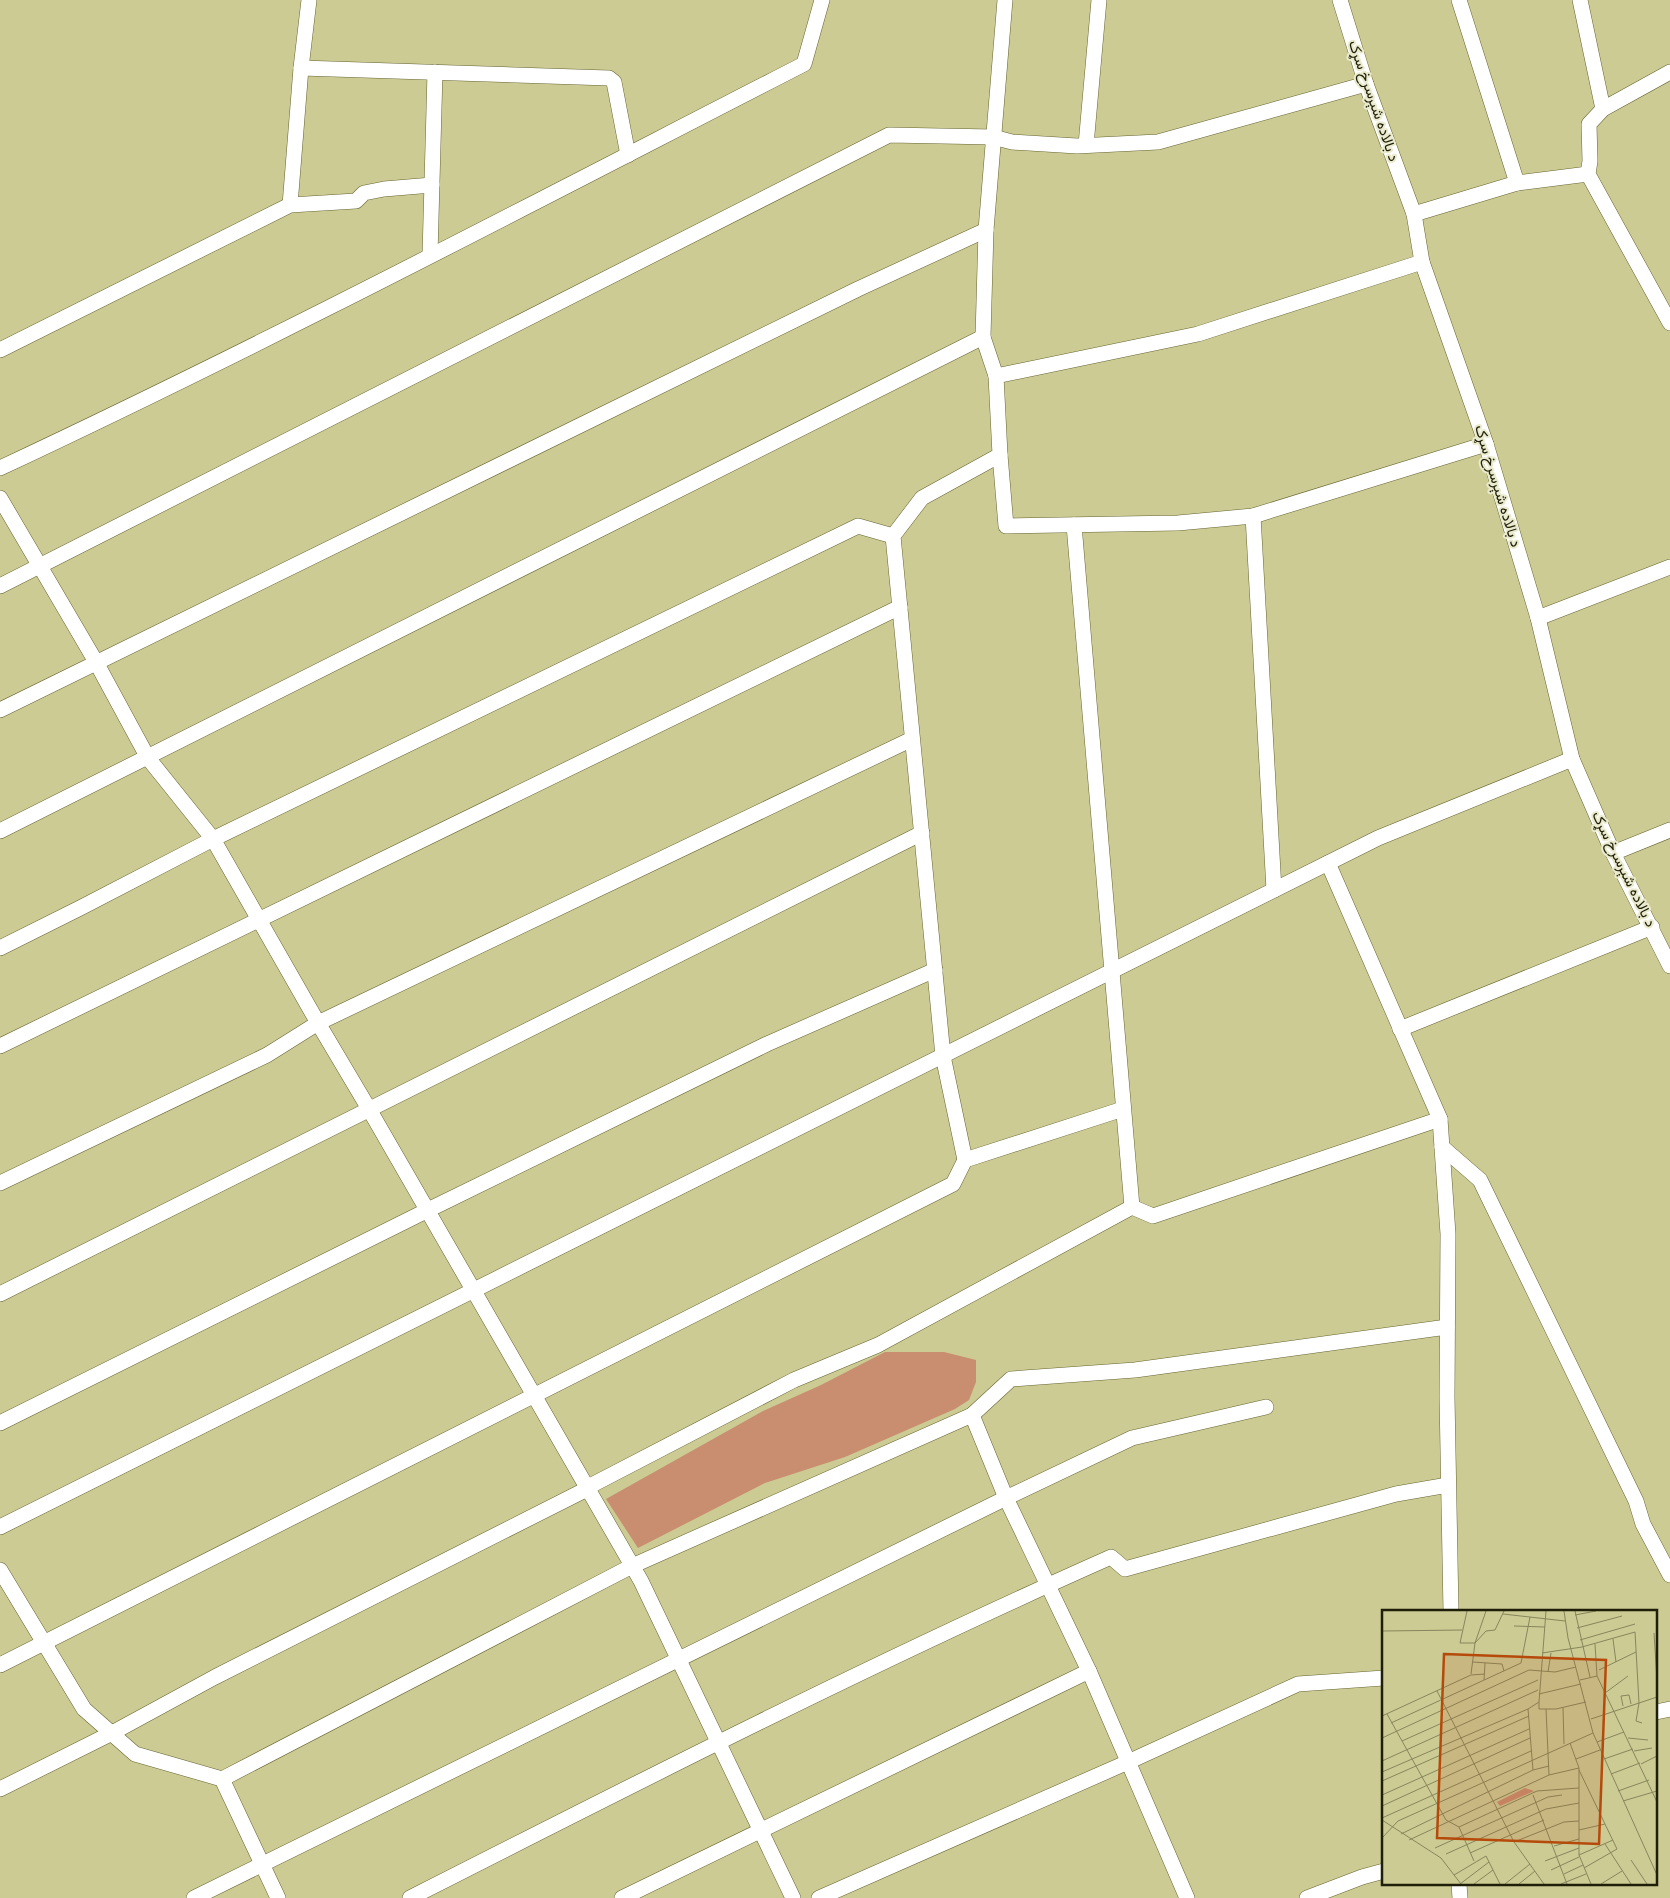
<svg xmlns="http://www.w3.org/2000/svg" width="1670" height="1898" font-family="'Titillium Web',Vazirmatn,sans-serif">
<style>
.green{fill:#c98d70}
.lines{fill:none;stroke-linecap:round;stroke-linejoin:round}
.minor-casing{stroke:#676531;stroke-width:16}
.minor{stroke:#fff;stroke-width:15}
.labels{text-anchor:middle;stroke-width:4;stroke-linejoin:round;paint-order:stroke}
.street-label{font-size:15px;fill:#1f1e08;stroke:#eaeace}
.inset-road{fill:none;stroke:#87865c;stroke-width:1}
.view{fill:#b64a0b;fill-opacity:0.15;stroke:#b64a0b;stroke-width:2.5}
.inset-edge{fill:none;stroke:#1f1e08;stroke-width:2.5}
</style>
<rect width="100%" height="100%" fill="#cccb94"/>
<path class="green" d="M885,1352H944L976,1360V1382L969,1400L955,1409L845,1457L765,1483L638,1548L606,1499L763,1411L821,1385Z"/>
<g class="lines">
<defs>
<g id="minor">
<path d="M1340,0L1366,84L1414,214L1422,262L1486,444L1538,618L1572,759L1613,853L1670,966"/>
<path d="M1459,0L1517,183"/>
<path d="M1580,0L1603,109L1589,124L1590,161L1588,174L1670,323"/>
<path d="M301,68L609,78L614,82L628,155"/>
<path d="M1603,109L1670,72"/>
<path d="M1086,145L1099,0"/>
<path d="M290,205L301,68L309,0"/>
<path d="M1414,214L1517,183L1588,174"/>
<path d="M430,255L435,72"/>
<path d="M0,350L290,205L356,201L364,193L384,189L432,185"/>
<path d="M996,376L1198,334L1422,262"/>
<path d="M1000,455L1006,526L1178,523L1253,516L1486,444"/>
<path d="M0,468C271,341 537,201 804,64L822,0"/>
<path d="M0,498L96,662L148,758L213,839L318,1023L369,1109L641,1581L793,1898"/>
<path d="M1253,516L1274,890"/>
<path d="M1074,525L1132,1207"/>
<path d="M0,586L889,135L993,137L1012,142L1077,146L1158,142L1366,84"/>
<path d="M1538,618L1670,567"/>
<path d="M0,710L858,289L986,230"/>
<path d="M0,831L983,337"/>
<path d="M1613,853L1670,830"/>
<path d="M1328,863L1440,1119L1448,1234L1447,1397L1451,1612"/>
<path d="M0,948L82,907L213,839L858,526L893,536"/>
<path d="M1400,1029L1652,927"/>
<path d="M0,1046L900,607"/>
<path d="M1442,1147L1480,1180L1636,1501L1643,1524L1670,1575"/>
<path d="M965,1160L943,1056L893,536L922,498L1000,455L996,376L983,337L986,230L1005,0"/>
<path d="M0,1183L267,1055L318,1023L912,739"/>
<path d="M0,1294L922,833"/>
<path d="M972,1415L1006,1498L1089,1671L1187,1898"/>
<path d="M0,1423L428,1210L767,1044L935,970"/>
<path d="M0,1527L1378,838L1572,759"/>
<path d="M0,1570L84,1709L135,1754L222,1779L278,1898"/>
<path d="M0,1665L953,1184L965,1160L1123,1109"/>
<path d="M1656,1712L1670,1709"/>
<path d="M222,1779L632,1566L972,1415L1011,1379L1135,1370L1447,1327"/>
<path d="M0,1789L112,1733L215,1677L585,1490L588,1487L794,1380L878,1345L1132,1207L1153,1216L1440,1119"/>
<path d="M1459,1884L1460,1898"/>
<path d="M194,1898L1006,1498L1132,1438L1266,1407"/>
<path d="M410,1898C642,1780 874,1662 1111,1557L1125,1569L1396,1494L1448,1485"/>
<path d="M622,1898L1089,1671"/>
<path d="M819,1898L1128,1762L1298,1684L1384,1678"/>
<path d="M1307,1898L1362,1877L1384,1871"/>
</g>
</defs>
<use href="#minor" class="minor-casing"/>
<use href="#minor" class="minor"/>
</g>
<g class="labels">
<g class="street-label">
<text transform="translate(1374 101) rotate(71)" y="5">د بالاده شېرسرخ سړک</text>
<text transform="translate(1498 486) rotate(73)" y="5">د بالاده شېرسرخ سړک</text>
<text transform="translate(1624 869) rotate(64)" y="5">د بالاده شېرسرخ سړک</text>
</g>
</g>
<g transform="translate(1382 1610)">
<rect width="275" height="275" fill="#cccb94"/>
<path d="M143,178L152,181L118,196L115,192Z" fill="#c98d70"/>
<path class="inset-road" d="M85,1L78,33H93L104,21L113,20L122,1M182,1L186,28L211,123L275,265M193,1L208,67M121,4L183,11M193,5L214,1M132,16L163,17M195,18L240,6M0,21L80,20M272,23L275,70M231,29L234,52M198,30L253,14M213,34L215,66L275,192M160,43L200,37L253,22L257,93L254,111L260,113M91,52L120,54L122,61M217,60L254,42M166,62L169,43M89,64L93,33L104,1M102,70L103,53M198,70L215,66M55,81L132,232L162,274M223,83L246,66M157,84L199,74M157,92V99H174L204,92M241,96L239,86L247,85L249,94M181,98L182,134M164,99L167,165M5,104L64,210L77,217L92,251M0,106L89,65L103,64M209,109L275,87M9,113L139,53L148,7M0,128L147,60L173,62L194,57M246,128L266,130M20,131L156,70M215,132L242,122M188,133L197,158V245L209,274M252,141L270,138M194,149L218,140M222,149L251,139M0,151L156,80M259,154L275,146M151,160L146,99L157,92L164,1M197,160L235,239L202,258M0,162L146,99M229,164L258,153M0,171L147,106M236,181L267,170M0,185L147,119M151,185L185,274M241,191L275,181M0,196L148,128M0,208L149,141M0,210L59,248L79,274M77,217L155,181L197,178M197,220L223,214M19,224L151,160L167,156M0,228L16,211L211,123M27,230L167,165L197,158M132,232L182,212L197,211M223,234L249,274M172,236L197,229M53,238L166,187L180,185M88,243L162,210M64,244L164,199L197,193M197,245L231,230M249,250L265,274M163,251L197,238M169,260L197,247M182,264L201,255M72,265L104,246L118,274M78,274L107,252M92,274L111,260M123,274L148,254M137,274L153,261M179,274L204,264M219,274L240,261"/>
<path class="view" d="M62,44L224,50L217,234L55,228Z"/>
<rect width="275" height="275" class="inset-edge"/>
</g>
</svg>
